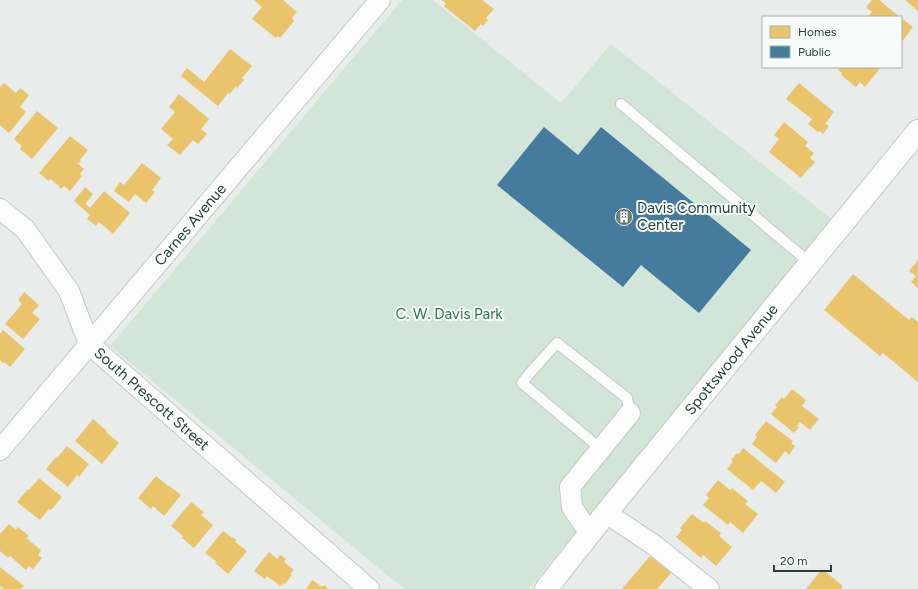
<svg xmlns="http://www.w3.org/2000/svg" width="918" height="589" font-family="Figtree,sans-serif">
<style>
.green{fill:#d1e6d8}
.homes{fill:#e9c46a}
.public{fill:#457b9d}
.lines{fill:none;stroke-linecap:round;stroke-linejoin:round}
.service-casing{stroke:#c5cac8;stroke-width:12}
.minor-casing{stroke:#c5cac8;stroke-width:22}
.tertiary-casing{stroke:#c5cac8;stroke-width:24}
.service{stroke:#fcfcfc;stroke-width:10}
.minor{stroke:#fcfcfc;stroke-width:20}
.tertiary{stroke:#fcfcfc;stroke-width:22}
.labels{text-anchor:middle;stroke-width:4;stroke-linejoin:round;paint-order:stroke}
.poi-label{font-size:15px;fill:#24423a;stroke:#f7fbf9;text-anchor:start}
.street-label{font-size:15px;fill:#24423a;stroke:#f7fbf9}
.park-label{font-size:15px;fill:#2d7a4b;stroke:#f7fbf9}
</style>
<rect width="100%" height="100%" fill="#e8edeb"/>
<path class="green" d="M402,0H433L561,103L611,44L833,220L529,589H404L110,346Z"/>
<g class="homes">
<path d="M254,0H283L297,12L292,18L294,21L280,38L278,36L276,38L252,19L262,7Z"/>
<path d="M441,0H482L494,9L486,18L488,20L483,26L481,24L475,31L444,6L446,3Z"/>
<path d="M872,0H879L900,17H868L872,12L866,7Z"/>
<path d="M905,0H918V11Z"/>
<path d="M901,18L913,27L901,43Z"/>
<path d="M230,49L252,66L242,78L244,80L237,88L236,86L230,94L228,93L218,106L181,76L187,68L204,82Z"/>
<path d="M840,67H881L865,87L860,82L856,87L841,75L842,73L838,70Z"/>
<path d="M4,83L16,93L20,88L29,95L20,107L26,112L9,133L0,125V87Z"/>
<path d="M799,83L834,112L825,124L829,126L823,134L820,131L818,132L808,124L812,119L786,99Z"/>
<path d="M179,94L209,119L201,129L207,134L198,144L193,140L180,155L167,145L173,139L161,129L175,112L169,107Z"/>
<path d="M37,111L58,128L32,159L20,149L22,146L14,139Z"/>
<path d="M784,122L808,142L805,146L814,153L810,158L815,162L811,167H810L801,178L769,152L779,139L774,135Z"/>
<path d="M70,136L88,150L80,160L81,161L79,163L78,162L77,163L84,169L80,174L82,176L70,191L64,186L61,189L59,187V186L50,179L49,181L39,173Z"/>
<path d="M142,163L161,178L152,190L155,192L146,203L135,194L129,202L114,191L120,182L124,185Z"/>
<path d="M85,187L93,194L85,204L90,208L104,191L130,213L113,234L99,222L96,226L87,219L90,215L74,201Z"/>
<path d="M918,260V288L911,282L916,276L909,271Z"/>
<path d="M853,274L909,320L912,317L918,322V382L883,353L880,356L824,310Z"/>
<path d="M24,292L39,305L32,313L40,319L23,339L5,324L22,304L18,300Z"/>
<path d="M3,330L25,349L10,367L4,362L3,363L0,360V334Z"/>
<path d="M792,389L806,400L802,406L819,419L810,430L800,422L797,426L799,427L794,433L771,414L777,407L775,405L782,397L784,399Z"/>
<path d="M93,419L107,431L106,432L119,443L102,464L75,441Z"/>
<path d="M766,421L793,441L791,443L795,446L789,455L785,451L776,463L752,444L757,437L755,435Z"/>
<path d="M67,446L89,464L79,477L77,475L68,487L46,469L56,457L57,458Z"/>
<path d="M743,448L785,482L776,493L761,481L753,490L727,469L733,461L731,460L737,453L739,454Z"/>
<path d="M156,476L168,486V485L181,495L164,516L153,506L151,509L138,498Z"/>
<path d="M39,478L62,497L51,510L49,509L40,520L17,502L28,489L29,490Z"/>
<path d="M718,480L730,490L732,488L748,501L745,504L758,514L743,533L730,522L728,525L703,505L709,498L706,495Z"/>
<path d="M191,502L204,512L201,515L213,525L194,548L182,538L183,536L171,526Z"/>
<path d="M692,514L704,523L705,521L721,533L719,536L732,547L716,566L703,555L701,558L676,537L682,530L680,528Z"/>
<path d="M9,524L16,530L18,527L29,536L26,538L41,550L38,555L42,558L33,569L29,566L26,570L10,556L8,558L0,551V534Z"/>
<path d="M223,531L232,538L233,537L236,540L235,542L247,551L228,574L215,563L217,562L205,553Z"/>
<path d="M269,552L277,559L280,555L286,559L284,562L294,570L290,574L292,575L285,584L284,583L283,585L282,584L280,586L267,576L265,579L254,571Z"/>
<path d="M650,556L671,573L657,589H622Z"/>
<path d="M0,567L24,586L21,589H4L0,586Z"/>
<path d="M822,569L843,586L841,589H806Z"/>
<path d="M312,580L322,587L324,585L329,589H306Z"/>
</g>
<path class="public" d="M544,127L578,155L601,127L751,250L699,313L641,265L623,287L497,185Z"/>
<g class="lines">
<defs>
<g id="service">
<path d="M621,104L810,263"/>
<path d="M601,449L522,383L529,374L557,343L627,398L630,413"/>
</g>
<g id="minor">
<path id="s1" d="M0,209L25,229L69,291L89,344L369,589"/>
<path id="s2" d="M0,450L380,0"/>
<path d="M606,513L654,545L709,589"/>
<path d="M590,534L572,507L570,487L630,413"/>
</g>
<g id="tertiary">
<path id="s3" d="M546,589L606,513L918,131"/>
</g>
</defs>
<use href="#service" class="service-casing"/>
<use href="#minor" class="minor-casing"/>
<use href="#tertiary" class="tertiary-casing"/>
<use href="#service" class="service"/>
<use href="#minor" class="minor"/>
<use href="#tertiary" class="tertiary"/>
</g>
<defs>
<symbol id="building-disc" viewBox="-11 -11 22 22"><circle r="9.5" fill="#697e78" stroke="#f7fbf9"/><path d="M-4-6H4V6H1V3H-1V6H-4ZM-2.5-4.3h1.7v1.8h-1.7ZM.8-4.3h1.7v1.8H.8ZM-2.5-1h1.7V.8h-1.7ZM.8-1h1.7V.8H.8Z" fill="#fff"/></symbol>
</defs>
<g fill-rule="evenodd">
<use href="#building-disc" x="614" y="207" width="20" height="20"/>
</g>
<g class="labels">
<g class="poi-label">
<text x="637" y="213">Davis Community<tspan x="637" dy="17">Center</tspan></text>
</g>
<g class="street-label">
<text dy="5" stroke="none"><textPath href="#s2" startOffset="295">Carnes Avenue</textPath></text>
<text dy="5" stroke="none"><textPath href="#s3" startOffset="295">Spottswood Avenue</textPath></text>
<text dy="5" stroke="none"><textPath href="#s1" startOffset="248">South Prescott Street</textPath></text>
</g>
<g class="park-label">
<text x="449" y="319">C. W. Davis Park</text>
</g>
</g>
<rect x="762" y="16" width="140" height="52" fill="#f7fbf9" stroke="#a3b1ad"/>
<rect x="770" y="26" width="20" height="12" fill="#e9c46a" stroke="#a3b1ad"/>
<text x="798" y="36" font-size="12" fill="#24423a">Homes</text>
<rect x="770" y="46" width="20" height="12" fill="#457b9d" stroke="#a3b1ad"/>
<text x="798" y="56" font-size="12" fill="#24423a">Public</text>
<path d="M774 565v6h57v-6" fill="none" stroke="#24423a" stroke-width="2"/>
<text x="780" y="565" font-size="12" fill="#24423a" stroke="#f7fbf9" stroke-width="3" paint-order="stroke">20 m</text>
</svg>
